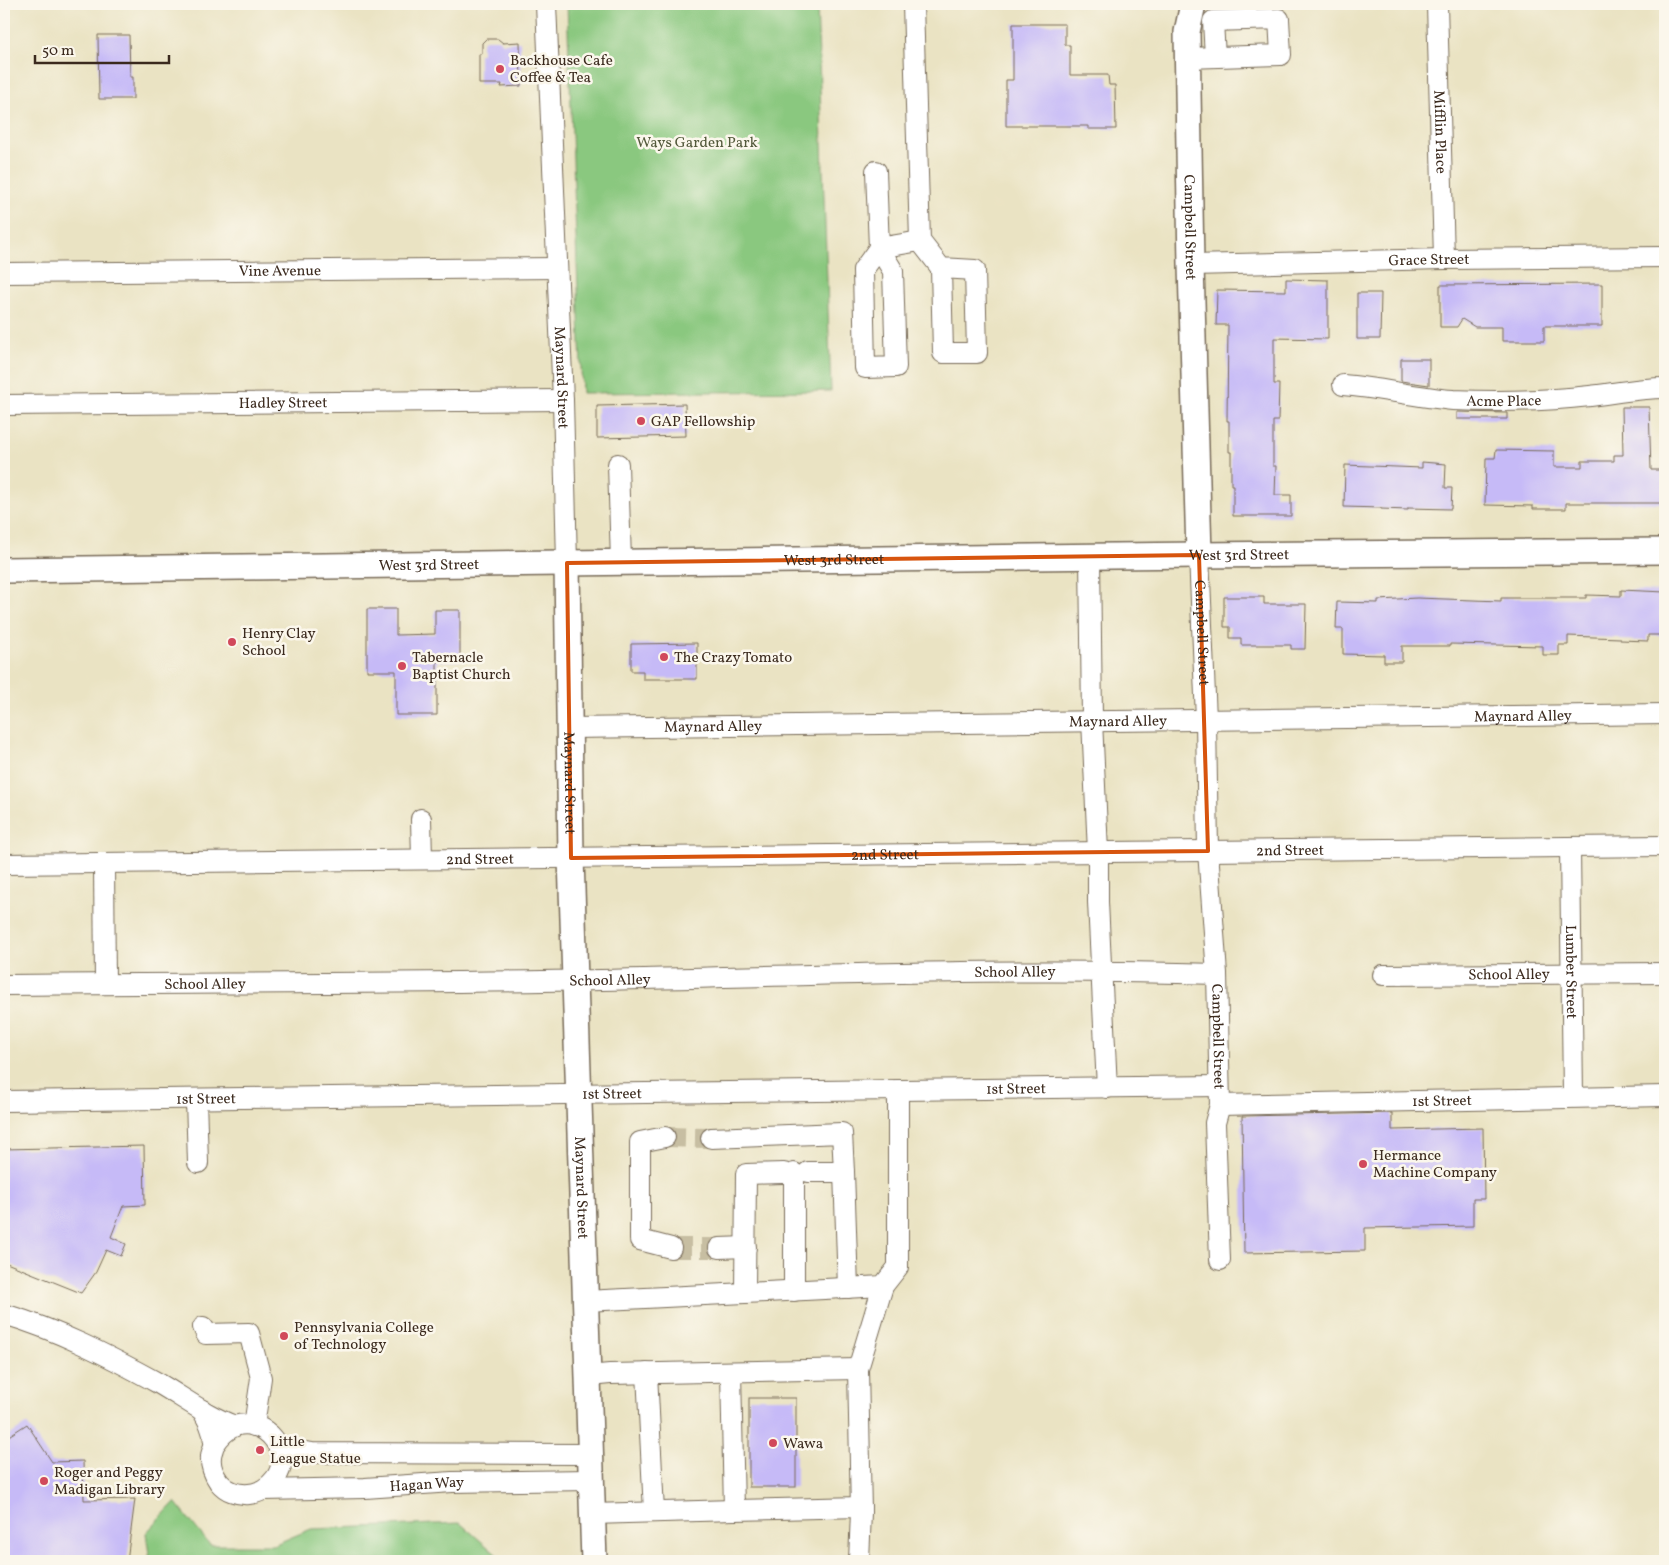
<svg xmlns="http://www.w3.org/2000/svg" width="1669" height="1565" font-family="Vollkorn,serif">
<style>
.green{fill:#8ac87f;stroke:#62794e}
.building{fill:#c6baf7}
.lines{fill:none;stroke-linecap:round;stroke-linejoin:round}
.minor-tunnel{stroke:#c7bea2;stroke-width:20;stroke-dasharray:20 10;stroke-linecap:butt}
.minor-casing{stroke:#786b58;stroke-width:22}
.major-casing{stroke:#786b58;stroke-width:28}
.minor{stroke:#fff;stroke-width:20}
.major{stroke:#fff;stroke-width:25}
.marked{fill:none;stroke:#d7540e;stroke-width:4;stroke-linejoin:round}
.poi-dot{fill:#d1495b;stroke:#fbf7ec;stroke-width:2}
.labels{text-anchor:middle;stroke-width:5;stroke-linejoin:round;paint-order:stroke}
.poi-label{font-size:15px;fill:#3b2a1e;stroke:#fbf7ec;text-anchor:start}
.street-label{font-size:15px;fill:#3b2a1e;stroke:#fbf7ec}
.park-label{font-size:15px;fill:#53593b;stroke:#fbf7ec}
</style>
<rect width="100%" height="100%" fill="#fbf7ec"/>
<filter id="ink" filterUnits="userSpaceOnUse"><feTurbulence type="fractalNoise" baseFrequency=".02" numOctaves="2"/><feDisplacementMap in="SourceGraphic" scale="10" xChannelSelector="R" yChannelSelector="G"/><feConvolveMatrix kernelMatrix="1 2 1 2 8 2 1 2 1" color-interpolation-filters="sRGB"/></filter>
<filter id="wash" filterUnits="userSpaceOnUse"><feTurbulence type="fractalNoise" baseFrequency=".0096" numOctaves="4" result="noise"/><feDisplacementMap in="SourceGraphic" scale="20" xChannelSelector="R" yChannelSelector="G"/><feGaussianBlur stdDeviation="1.12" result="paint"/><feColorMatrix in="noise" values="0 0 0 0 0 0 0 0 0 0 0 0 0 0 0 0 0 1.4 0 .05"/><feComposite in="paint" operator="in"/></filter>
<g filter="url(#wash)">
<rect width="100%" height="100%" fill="#eae3c3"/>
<g class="green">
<path d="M567,4H817L831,391L582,393Z"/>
<path d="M175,1502L210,1545H273L311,1529L460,1523L504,1561H150L146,1533Z"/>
</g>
<g id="blocks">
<g class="building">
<path d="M1013,24H1065V45H1070V75H1108L1109,85H1115L1116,129H1088V126H1006V80H1013Z"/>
<path d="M98,35H129L130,77H133V99H99Z"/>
<path d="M486,39H498L503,43L520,42L521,86L501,87L502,84H479V54H482V43Z"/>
<path d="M1286,279L1328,280V339L1274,338V384H1279L1278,421H1273V466H1276L1275,495H1291V516H1233V485H1231V452H1229V421H1227L1228,325H1216L1217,290L1286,291Z"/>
<path d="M1602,284V326H1544V341H1502V327H1475L1462,319L1457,327H1440V285Z"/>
<path d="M1357,293H1381L1380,339H1357Z"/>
<path d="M1401,359H1429V385L1401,381Z"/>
<path d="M685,404L686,436L597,438V406Z"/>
<path d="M1622,407H1649L1651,470H1665V503H1566V509H1533V506L1485,505L1486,458H1495L1496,450L1554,451V467H1582V461H1614V455H1623Z"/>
<path d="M1457,412L1507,413V419H1457Z"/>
<path d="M1422,462L1446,464L1445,488H1452L1451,509L1408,508V510L1381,509V508L1344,507L1345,465L1422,468Z"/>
<path d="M1621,590L1665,592V635H1648V641L1620,640V638L1568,636V645H1559V655H1543V646L1450,644V646H1402V662H1384V655L1343,654V629H1336L1337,602L1378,603V600L1417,598L1501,601V598H1586V595L1621,596Z"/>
<path d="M1224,597H1264V604H1306L1305,649H1291V645H1241V638H1230V627H1224Z"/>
<path d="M367,609H396V635L435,634V610H460V661H437V715H396V671H367Z"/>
<path d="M697,643V679H643V671H631V644Z"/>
<path d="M1392,1113V1130L1483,1128L1484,1199H1473V1226L1365,1228V1251L1244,1253L1242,1116Z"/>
<path d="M144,1146L145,1205L123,1206L111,1237L126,1244L121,1256L106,1250L96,1272L81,1293L4,1262V1149Z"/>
<rect x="749" y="1398" width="47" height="89"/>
<path d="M27,1424L52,1462L83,1461L84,1500L135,1499L127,1561H4V1439Z"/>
</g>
</g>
</g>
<g filter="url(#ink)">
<use href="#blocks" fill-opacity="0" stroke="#786b58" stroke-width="1"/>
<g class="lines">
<g class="minor-tunnel">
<path d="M665,1137L711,1138"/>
<path d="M671,1248H719"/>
</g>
<defs>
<g id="minor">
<path id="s1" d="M546,4L563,400L567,563"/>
<path d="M913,4L920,241L941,268L943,353H977L975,270L941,268"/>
<path id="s2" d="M1437,4L1444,259"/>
<path d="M1188,58L1281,55L1279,19L1213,21L1215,57"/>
<path d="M876,171L879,248L920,241"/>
<path d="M879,248L893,271L896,367L865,368L863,270Z"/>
<path id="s3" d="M1191,265L1444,259L1665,257"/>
<path id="s4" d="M4,273L557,268"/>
<path id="s5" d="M1343,385C1380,388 1416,397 1453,400C1498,402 1545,401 1590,396C1615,393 1640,388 1665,388"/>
<path id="s6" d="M4,405L563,400"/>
<path d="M618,464L621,562"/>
<path id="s7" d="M1199,555L1206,719L1208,851L1217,974L1220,1105L1215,1123L1220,1260"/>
<path d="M1090,556L1092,720L1098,852V902L1107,1088"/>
<path id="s8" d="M569,728L1665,714"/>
<path d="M421,819L422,859"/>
<path id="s9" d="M1570,847L1573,1097"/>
<path d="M104,863L105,984"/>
<path id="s10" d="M4,864L1665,846"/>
<path id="s11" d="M1383,975L1665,973"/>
<path id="s12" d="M4,985C203,983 402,984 601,980C806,976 1012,967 1217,974"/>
<path d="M196,1099L198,1163"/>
<path id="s13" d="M4,1101L1219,1086"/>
<path id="s14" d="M1220,1105L1665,1096"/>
<path d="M665,1137L640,1142V1240L671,1248"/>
<path d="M711,1138L842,1133L844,1172"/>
<path d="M808,1172H844L848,1288"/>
<path d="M794,1173V1291"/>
<path d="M719,1248L746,1247"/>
<path d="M745,1293L746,1174L784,1173"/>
<path d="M585,1301L883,1286L898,1267V1090"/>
<path d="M4,1314C58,1330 109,1356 158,1383C184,1398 207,1416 235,1426"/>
<path d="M203,1327L206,1334L249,1333L261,1378L254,1426"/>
<path d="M731,1372L734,1510L861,1507"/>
<path d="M647,1373L654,1512"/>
<path d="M588,1376L610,1374L858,1369"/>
<path d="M202,1410C208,1420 213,1429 214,1442C215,1447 211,1451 211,1457C210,1465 214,1475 219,1482C226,1491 238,1495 249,1494C260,1493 268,1488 275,1479C295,1453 265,1416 235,1426C226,1430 220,1436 215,1444"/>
<path d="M280,1449L312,1453L590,1454"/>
<path id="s15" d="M263,1490L365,1488L452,1482L591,1480"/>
<path d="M592,1514L734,1510"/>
<path d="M859,1561L861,1512L858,1369L883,1286"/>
</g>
<g id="major">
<path id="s16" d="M1193,4L1187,32L1191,265L1199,555"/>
<path id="s17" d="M567,563L571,858L594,1561"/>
<path id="s18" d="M4,570L1199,555L1665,551"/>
</g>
</defs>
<use href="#minor" class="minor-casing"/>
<use href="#major" class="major-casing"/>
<use href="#minor" class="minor"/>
<use href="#major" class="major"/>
</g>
</g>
<path class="marked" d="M1199,555L1208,851L571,858L567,563Z"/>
<g class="poi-dot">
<circle cx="500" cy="69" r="5"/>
<circle cx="641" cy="421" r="5"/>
<circle cx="232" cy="642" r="5"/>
<circle cx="664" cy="657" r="5"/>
<circle cx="402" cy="666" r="5"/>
<circle cx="1363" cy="1164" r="5"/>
<circle cx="284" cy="1336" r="5"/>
<circle cx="773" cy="1443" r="5"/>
<circle cx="260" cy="1450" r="5"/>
<circle cx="44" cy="1481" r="5"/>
</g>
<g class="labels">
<g class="poi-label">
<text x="510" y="65">Backhouse Cafe<tspan x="510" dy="17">Coffee &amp; Tea</tspan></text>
<text x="651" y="426">GAP Fellowship</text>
<text x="242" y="638">Henry Clay<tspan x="242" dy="17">School</tspan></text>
<text x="412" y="662">Tabernacle<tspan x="412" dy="17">Baptist Church</tspan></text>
<text x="674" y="662">The Crazy Tomato</text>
<text x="1373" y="1160">Hermance<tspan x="1373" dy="17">Machine Company</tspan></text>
<text x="294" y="1332">Pennsylvania College<tspan x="294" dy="17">of Technology</tspan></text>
<text x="270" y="1446">Little<tspan x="270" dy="17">League Statue</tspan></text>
<text x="783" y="1448">Wawa</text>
<text x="54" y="1477">Roger and Peggy<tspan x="54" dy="17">Madigan Library</tspan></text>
</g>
<g class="street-label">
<text dy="5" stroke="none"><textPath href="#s2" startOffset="128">Mifflin Place</textPath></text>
<text dy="5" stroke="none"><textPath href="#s16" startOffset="224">Campbell Street</textPath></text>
<text dy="5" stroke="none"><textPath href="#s3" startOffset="238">Grace Street</textPath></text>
<text dy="5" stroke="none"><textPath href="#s4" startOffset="276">Vine Avenue</textPath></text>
<text dy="5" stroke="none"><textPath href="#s1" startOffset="374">Maynard Street</textPath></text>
<text dy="5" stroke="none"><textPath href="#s5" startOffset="162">Acme Place</textPath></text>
<text dy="5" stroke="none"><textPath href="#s6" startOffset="279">Hadley Street</textPath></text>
<text dy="5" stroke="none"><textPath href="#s18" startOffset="1235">West 3rd Street</textPath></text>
<text dy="5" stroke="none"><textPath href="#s18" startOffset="830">West 3rd Street</textPath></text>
<text dy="5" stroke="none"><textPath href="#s18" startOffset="425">West 3rd Street</textPath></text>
<text dy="5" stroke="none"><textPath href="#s7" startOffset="78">Campbell Street</textPath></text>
<text dy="5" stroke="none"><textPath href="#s8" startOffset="954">Maynard Alley</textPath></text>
<text dy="5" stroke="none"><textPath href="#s8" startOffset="549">Maynard Alley</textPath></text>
<text dy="5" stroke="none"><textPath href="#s8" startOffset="144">Maynard Alley</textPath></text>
<text dy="5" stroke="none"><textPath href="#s17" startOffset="220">Maynard Street</textPath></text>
<text dy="5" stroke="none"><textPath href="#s10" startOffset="1286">2nd Street</textPath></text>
<text dy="5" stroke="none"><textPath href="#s10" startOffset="881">2nd Street</textPath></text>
<text dy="5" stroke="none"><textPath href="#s10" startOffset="476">2nd Street</textPath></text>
<text dy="5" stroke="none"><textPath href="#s12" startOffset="1011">School Alley</textPath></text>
<text dy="5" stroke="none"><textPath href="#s9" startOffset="125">Lumber Street</textPath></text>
<text dy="5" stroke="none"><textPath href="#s11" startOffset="126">School Alley</textPath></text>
<text dy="5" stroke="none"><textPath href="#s12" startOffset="606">School Alley</textPath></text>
<text dy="5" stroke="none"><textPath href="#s12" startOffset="201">School Alley</textPath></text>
<text dy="5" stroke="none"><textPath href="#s7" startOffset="482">Campbell Street</textPath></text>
<text dy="5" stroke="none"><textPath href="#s13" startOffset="1012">1st Street</textPath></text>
<text dy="5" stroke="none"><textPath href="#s13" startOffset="608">1st Street</textPath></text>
<text dy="5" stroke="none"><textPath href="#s13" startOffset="202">1st Street</textPath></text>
<text dy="5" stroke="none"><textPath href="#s14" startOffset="222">1st Street</textPath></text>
<text dy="5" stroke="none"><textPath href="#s17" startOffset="625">Maynard Street</textPath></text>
<text dy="5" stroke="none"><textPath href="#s15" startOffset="164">Hagan Way</textPath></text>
</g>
<g class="park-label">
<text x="697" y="147">Ways Garden Park</text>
</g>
</g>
<rect width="1669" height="1565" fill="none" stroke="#fbf7ec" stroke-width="20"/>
<path d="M35 55v8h134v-8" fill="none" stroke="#3b2a1e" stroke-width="2.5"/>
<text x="42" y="55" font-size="15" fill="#3b2a1e" stroke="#fbf7ec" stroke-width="4" paint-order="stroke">50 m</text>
</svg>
